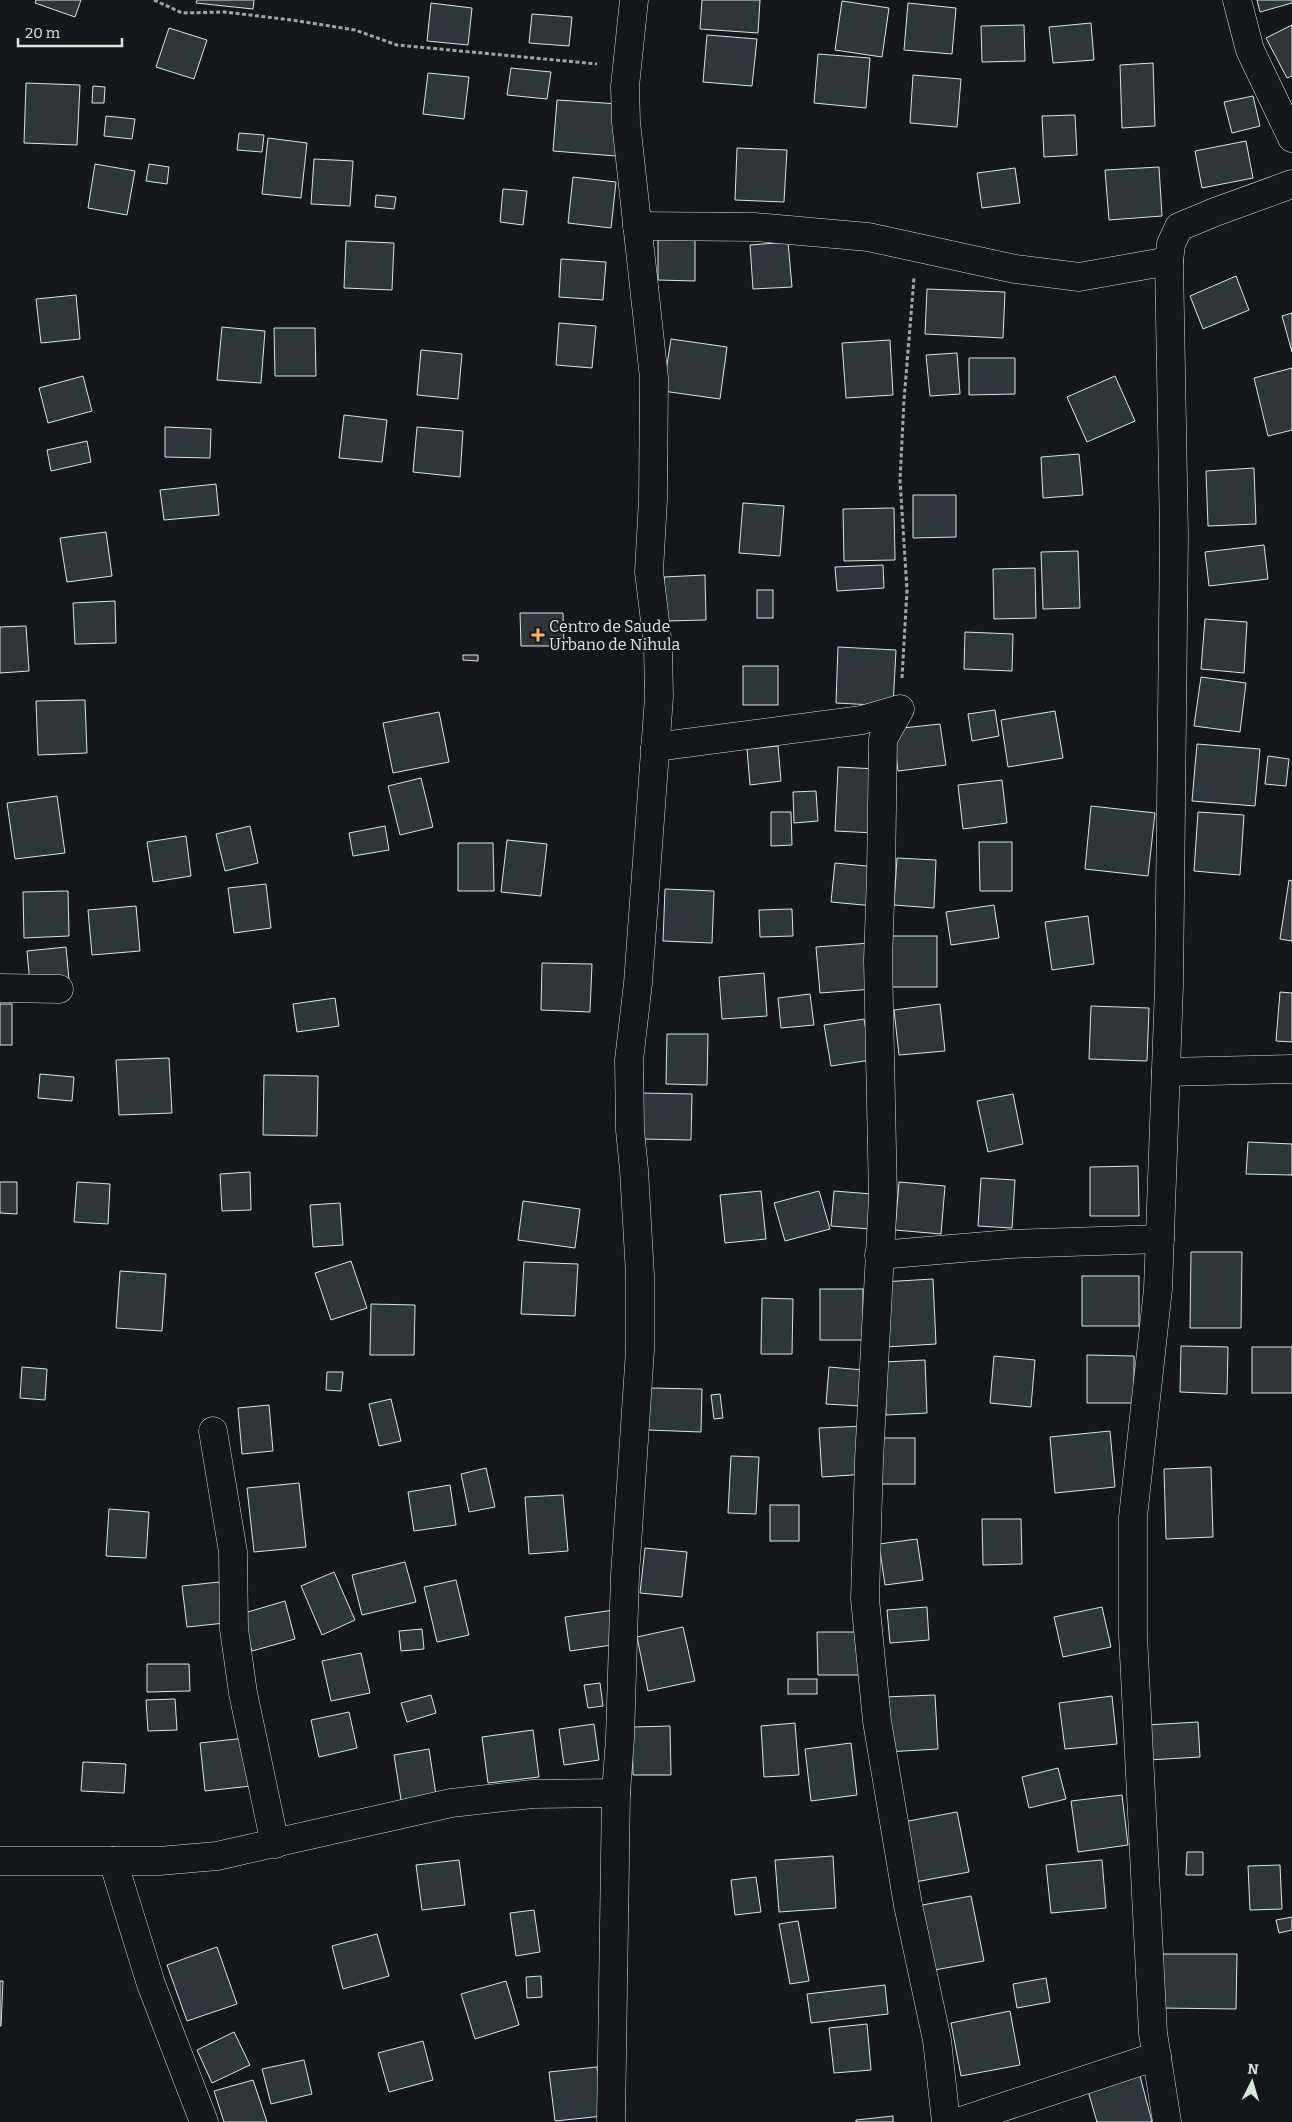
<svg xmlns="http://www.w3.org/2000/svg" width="1292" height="2122" font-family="Bitter,serif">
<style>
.building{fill:#2c363c;stroke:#d8e6dc}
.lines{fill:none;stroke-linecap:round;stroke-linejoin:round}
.street-casing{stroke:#d8e6dc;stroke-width:29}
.path{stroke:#9da8a2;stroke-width:3;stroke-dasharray:4 2.5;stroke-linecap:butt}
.street{stroke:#14181c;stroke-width:28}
.poi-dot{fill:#ffb74d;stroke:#14181c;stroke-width:2}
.labels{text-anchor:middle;stroke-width:4;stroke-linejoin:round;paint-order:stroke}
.poi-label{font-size:16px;fill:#d8e6dc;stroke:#14181c;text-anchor:start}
</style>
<rect width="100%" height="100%" fill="#14181c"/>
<g class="building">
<path d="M36,0H81L75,17L35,3Z"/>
<path d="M197,0H254L253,9L196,3Z"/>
<path d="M702,0H760L758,33L700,29Z"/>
<path d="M1257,0H1292V3L1260,12Z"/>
<path d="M842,1L889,8L882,57L835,50Z"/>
<path d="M431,3L472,8L468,45L427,41Z"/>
<path d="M908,3L956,8L952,54L904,50Z"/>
<path d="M532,14L572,17L569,46L529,43Z"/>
<path d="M1091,23L1094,60L1053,63L1049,27Z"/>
<path d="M1024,25L1025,61L982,62L981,26Z"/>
<path d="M1292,25V76L1287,78L1266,38Z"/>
<path d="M169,28L207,40L194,79L156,67Z"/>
<path d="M707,35L757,39L752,86L703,82Z"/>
<path d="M818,54L870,58L866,108L814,103Z"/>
<path d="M1153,63L1155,126L1122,128L1120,65Z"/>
<path d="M511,68L551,72L547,99L507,95Z"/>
<path d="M428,73L469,77L464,119L423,114Z"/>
<path d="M913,75L961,79L957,127L910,123Z"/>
<path d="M26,83L80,85L77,145L24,143Z"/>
<path d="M93,86L105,87L104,103H92Z"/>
<path d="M1253,96L1260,126L1232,133L1224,102Z"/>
<path d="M557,100L619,104L616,156L553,151Z"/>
<path d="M1075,115L1077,155L1044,157L1042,116Z"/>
<path d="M106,116L135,119L132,139L104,136Z"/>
<path d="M239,133L264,135L262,152L237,150Z"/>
<path d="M268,138L307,143L301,198L262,194Z"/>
<path d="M1246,141L1253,178L1202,188L1195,151Z"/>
<path d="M737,148L787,150L784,202L735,200Z"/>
<path d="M314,159L353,161L350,206L311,204Z"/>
<path d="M95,164L135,171L127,215L88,208Z"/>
<path d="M149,164L169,167L167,184L146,181Z"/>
<path d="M1159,167L1162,216L1109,220L1105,170Z"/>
<path d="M1015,168L1020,203L982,208L977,173Z"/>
<path d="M573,177L616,182L611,228L568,223Z"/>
<path d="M503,189L527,191L523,225L500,222Z"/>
<path d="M376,195L396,197L394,209L375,207Z"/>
<path d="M658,233L695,234V281L658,280Z"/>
<path d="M346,241L394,243L392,290L344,288Z"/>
<path d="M788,242L792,287L753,289L750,245Z"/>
<path d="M561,259L606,262L603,300L559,297Z"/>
<path d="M1236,276L1249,310L1203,329L1190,296Z"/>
<path d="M927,289L1005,292L1003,338L925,334Z"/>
<path d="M76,295L80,339L41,343L36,299Z"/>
<path d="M1292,313V352L1282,316Z"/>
<path d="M559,323L596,326L592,368L556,365Z"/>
<path d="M222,327L265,331L261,383L217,380Z"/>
<path d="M274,328H315L316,376H275Z"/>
<path d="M671,339L727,347L720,399L663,391Z"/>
<path d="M890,340L893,395L846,398L842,343Z"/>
<path d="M421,350L462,354L458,399L417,395Z"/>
<path d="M957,353L960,394L930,396L926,355Z"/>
<path d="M969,358H1015V394L969,395Z"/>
<path d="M1292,368V430L1268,436L1254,378Z"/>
<path d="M83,376L92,411L48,423L39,388Z"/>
<path d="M1115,376L1135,421L1087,442L1067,397Z"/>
<path d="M344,415L387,420L382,462L339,458Z"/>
<path d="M165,427L211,429L210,458L165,457Z"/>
<path d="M417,427L463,431L460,477L413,472Z"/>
<path d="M87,441L91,462L51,471L47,450Z"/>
<path d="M1079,454L1083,495L1043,498L1041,457Z"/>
<path d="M1254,468L1256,524L1208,526L1206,471Z"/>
<path d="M216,484L219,515L164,520L160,490Z"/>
<path d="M913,495H956V537L913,538Z"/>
<path d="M743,503L784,506L780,556L739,553Z"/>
<path d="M894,508L895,560L844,561L843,509Z"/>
<path d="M106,532L112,576L67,582L60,538Z"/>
<path d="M1264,545L1268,579L1209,586L1205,552Z"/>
<path d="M1078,551L1080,608L1043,609L1041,552Z"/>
<path d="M883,565L884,588L837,591L835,567Z"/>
<path d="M1035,568L1036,618L994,619L993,569Z"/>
<path d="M705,575L706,620L665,621L664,577Z"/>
<rect x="757" y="590" width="16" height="28"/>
<path d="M115,601L116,643L75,644L73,603Z"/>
<path d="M520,613H563L564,646H521Z"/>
<path d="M1205,619L1247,622L1244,673L1201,669Z"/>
<path d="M26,626L29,671L0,673V627Z"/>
<path d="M965,632L1013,634L1012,671L964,669Z"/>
<path d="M838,647L896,650L893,706L836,703Z"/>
<path d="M463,655H478V661L463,660Z"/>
<rect x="743" y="666" width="35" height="39"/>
<path d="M1201,677L1246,683L1240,732L1194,726Z"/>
<path d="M85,700L87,753L38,755L36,701Z"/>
<path d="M995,710L999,736L972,741L968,714Z"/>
<path d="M1055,711L1063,758L1008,767L1001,720Z"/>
<path d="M439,712L449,762L393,773L383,723Z"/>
<path d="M940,724L946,765L898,771L893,729Z"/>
<path d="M1197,744L1260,749L1255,806L1192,801Z"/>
<path d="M778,746L781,781L750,785L747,749Z"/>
<path d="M1268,756L1289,759L1286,786L1265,784Z"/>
<path d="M838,767L878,769L875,833L835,831Z"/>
<path d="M421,778L433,827L400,835L388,786Z"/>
<path d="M1002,780L1007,823L963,829L958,785Z"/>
<path d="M816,791L818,821L794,823L793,792Z"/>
<path d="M57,796L65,853L15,859L7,803Z"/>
<path d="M1091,806L1155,813L1148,876L1085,869Z"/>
<path d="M771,812H791L792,845L771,846Z"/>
<path d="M1198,812L1244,815L1240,875L1194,871Z"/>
<path d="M250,826L258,863L225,871L216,834Z"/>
<path d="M385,826L389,850L353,856L349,833Z"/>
<path d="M186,836L191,876L153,882L147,842Z"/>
<path d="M507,840L547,844L541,896L501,892Z"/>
<path d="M979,842H1012V891H980Z"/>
<path d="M458,843H493L494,891H458Z"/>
<path d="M897,858L936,860L934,908L894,905Z"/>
<path d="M835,863L877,867L874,906L831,902Z"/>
<path d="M1289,880L1292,881V941L1280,939Z"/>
<path d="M266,884L271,928L234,933L228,888Z"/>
<path d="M665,889L714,891L712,943L663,941Z"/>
<path d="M68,891L69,936L24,938L23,892Z"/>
<path d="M994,905L999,938L951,945L946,912Z"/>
<path d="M136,906L140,951L92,955L88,910Z"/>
<path d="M792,909L793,936L760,937L759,910Z"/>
<path d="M1088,916L1094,964L1052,970L1045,922Z"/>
<rect x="891" y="936" width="46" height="51"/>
<path d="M870,943L874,989L820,993L816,947Z"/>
<path d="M66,947L69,980L30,984L27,951Z"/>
<path d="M542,963L592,964L590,1012L541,1010Z"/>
<path d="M764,973L767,1016L722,1019L719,977Z"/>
<path d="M1280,992L1292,993V1042L1276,1041Z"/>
<path d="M810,994L814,1025L781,1028L778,998Z"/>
<path d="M335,998L339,1026L297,1032L293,1004Z"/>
<rect x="0" y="1004" width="12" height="41"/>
<path d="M940,1004L945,1051L899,1055L894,1010Z"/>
<path d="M1091,1006L1149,1008L1147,1061L1089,1059Z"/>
<path d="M864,1019L871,1060L831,1066L824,1025Z"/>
<path d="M667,1034H708L707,1085L666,1084Z"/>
<path d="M169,1058L172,1113L119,1115L116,1060Z"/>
<path d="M40,1074L74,1077L72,1101L38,1098Z"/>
<path d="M264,1075L318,1076L317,1136L263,1135Z"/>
<path d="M642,1093L692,1094L691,1140L642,1139Z"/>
<path d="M1013,1094L1023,1144L988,1152L977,1101Z"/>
<path d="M1248,1142L1292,1144V1175L1246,1174Z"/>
<path d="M1138,1166L1139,1216H1090V1167Z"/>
<path d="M250,1172L251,1210L222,1211L220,1174Z"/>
<path d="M981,1178L1015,1180L1012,1228L978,1226Z"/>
<path d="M0,1182H17V1214L0,1213Z"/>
<path d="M77,1182L110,1184L108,1224L74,1222Z"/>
<path d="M899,1182L945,1186L941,1234L895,1230Z"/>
<path d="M761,1191L766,1239L725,1243L720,1195Z"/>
<path d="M819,1191L830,1229L785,1241L774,1203Z"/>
<path d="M834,1191L872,1194L870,1229L831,1226Z"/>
<path d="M523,1201L580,1209L575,1248L518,1240Z"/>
<path d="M340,1203L343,1245L313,1247L310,1205Z"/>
<path d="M1191,1252H1242L1241,1328H1190Z"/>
<path d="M351,1261L367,1308L331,1320L315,1273Z"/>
<path d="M524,1262L578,1264L575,1316L521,1314Z"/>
<path d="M120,1271L166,1274L162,1331L116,1328Z"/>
<rect x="1082" y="1276" width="57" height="50"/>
<path d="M933,1279L936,1344L886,1347L882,1282Z"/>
<rect x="820" y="1289" width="43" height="51"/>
<path d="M762,1298L793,1299L792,1354H761Z"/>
<path d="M371,1304L415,1305L414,1355H370Z"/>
<path d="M1181,1346L1228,1347L1227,1394L1180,1392Z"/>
<rect x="1252" y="1347" width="40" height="46"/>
<path d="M1087,1355L1134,1356V1403H1087Z"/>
<path d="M994,1356L1035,1360L1031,1407L990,1403Z"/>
<path d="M925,1360L927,1413L886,1415L884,1362Z"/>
<path d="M22,1367L47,1369L45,1400L20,1398Z"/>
<path d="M829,1367L863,1370L861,1406L826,1404Z"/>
<path d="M327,1372H343L341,1391L326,1390Z"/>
<path d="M649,1388L702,1389L701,1432L648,1430Z"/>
<path d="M720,1394L723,1418L714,1419L711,1395Z"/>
<path d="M391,1399L401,1441L379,1446L369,1404Z"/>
<path d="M269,1405L273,1451L242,1454L238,1408Z"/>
<path d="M865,1426L867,1474L822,1477L819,1428Z"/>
<path d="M1110,1431L1115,1487L1055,1493L1050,1437Z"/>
<rect x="878" y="1438" width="37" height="46"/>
<path d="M731,1456L759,1457L756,1514L728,1513Z"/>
<path d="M1211,1467L1213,1537L1166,1539L1164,1469Z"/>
<path d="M486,1468L495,1507L469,1512L461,1474Z"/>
<path d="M299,1483L306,1547L254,1552L247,1488Z"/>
<path d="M450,1485L456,1525L414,1531L408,1492Z"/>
<path d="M563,1495L568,1551L529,1554L525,1497Z"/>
<rect x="770" y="1505" width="29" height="36"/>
<path d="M109,1509L149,1512L146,1558L106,1556Z"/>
<path d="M982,1519H1021L1022,1564L983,1565Z"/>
<path d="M917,1539L923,1580L885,1585L879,1544Z"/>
<path d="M645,1548L687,1552L682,1597L640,1593Z"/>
<path d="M405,1562L416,1602L362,1615L352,1575Z"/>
<path d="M334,1572L355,1620L322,1635L301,1586Z"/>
<path d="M456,1580L469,1635L437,1642L424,1587Z"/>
<path d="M219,1582L225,1623L187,1627L182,1586Z"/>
<path d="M285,1601L295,1639L252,1651L241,1614Z"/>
<path d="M927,1607L929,1640L890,1643L887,1610Z"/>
<path d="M1102,1607L1111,1647L1063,1657L1054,1617Z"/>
<path d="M614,1610L619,1644L570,1651L565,1617Z"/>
<path d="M683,1627L695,1681L648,1691L637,1637Z"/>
<path d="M422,1629L424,1649L401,1651L399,1631Z"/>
<path d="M817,1632H858L859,1675H818Z"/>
<path d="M361,1653L370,1693L331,1701L322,1661Z"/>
<path d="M147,1664H189L190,1691L147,1692Z"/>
<rect x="788" y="1679" width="29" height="15"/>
<path d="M600,1683L603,1706L588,1708L584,1685Z"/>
<path d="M431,1695L436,1713L407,1722L401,1703Z"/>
<path d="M935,1695L938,1749L886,1752L884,1697Z"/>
<path d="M1112,1696L1117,1744L1065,1749L1059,1703Z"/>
<path d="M175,1699L177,1730L148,1731L146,1700Z"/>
<path d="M349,1712L357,1748L319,1757L311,1720Z"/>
<path d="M1198,1722L1200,1757L1148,1760L1146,1725Z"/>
<path d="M795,1723L799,1775L764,1777L761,1726Z"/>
<path d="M594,1724L599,1760L564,1765L559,1729Z"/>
<path d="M670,1726L671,1775H633L632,1727Z"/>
<path d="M533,1730L539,1777L488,1783L482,1737Z"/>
<path d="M245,1738L251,1786L205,1791L200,1743Z"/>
<path d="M851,1743L857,1795L811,1801L805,1749Z"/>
<path d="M429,1749L436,1795L401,1800L394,1755Z"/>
<path d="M83,1762L126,1764L124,1793L81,1791Z"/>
<path d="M1058,1768L1066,1799L1029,1808L1022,1777Z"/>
<path d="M1122,1795L1128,1845L1078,1852L1071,1801Z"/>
<path d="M957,1812L969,1872L915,1882L903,1822Z"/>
<path d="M1187,1852H1203V1875H1186Z"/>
<path d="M833,1856L836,1908L779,1912L775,1860Z"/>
<path d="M459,1860L465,1905L422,1910L416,1865Z"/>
<path d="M1102,1860L1106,1908L1051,1913L1046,1865Z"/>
<path d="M1280,1865L1282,1909L1250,1910L1248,1866Z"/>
<path d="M756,1877L761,1912L735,1915L731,1880Z"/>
<path d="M971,1896L984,1961L929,1971L917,1906Z"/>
<path d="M534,1910L540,1952L516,1956L510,1913Z"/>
<path d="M1292,1917V1930L1279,1933L1276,1920Z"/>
<path d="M798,1921L809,1981L790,1984L779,1924Z"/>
<path d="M377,1934L389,1976L343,1989L332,1946Z"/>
<path d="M217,1947L237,2004L187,2021L167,1965Z"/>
<path d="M1162,1954H1237L1236,2009L1161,2008Z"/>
<path d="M541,1976L542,1997L527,1998L526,1977Z"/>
<path d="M1046,1978L1050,2002L1017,2008L1013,1984Z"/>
<path d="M0,1981H3L1,2026H0Z"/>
<path d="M506,1981L519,2025L475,2039L461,1994Z"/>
<path d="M885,1985L888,2014L811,2023L807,1994Z"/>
<path d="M1010,2011L1020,2065L961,2076L951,2023Z"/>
<path d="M867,2024L871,2070L834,2073L829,2028Z"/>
<path d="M234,2032L250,2065L212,2083L197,2050Z"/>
<path d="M423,2041L433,2080L389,2092L378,2053Z"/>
<path d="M304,2060L312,2094L271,2104L262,2069Z"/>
<path d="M597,2067L603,2116L555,2121L549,2072Z"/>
<path d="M1140,2076L1152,2122H1097L1088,2091Z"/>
<path d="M253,2080L267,2122H224L214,2091Z"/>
<path d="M893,2116V2122H856V2120Z"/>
</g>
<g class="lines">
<defs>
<g id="street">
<path d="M1237,0L1250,50L1292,138"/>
<path d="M637,226L755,227L868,237L1015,269L1079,277L1169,261"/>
<path d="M655,747L862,720L900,709L883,739L881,876L878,960L883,1197L869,1460L865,1599L877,1721L908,1905L937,2040L946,2122"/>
<path d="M0,988L59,989"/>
<path d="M1166,1072L1292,1069"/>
<path d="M879,1255L1010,1244L1160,1239"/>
<path d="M213,1431L233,1552L234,1629L243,1693L275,1844"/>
<path d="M0,1861H159L217,1856L451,1803L533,1794L616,1793"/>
<path d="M113,1861L151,1984L204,2122"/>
<path d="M611,2122L616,1793L620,1738L625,1575L640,1350V1275L634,1170L630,1130L629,1060L638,983L659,697L658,646L649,572L653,499L654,378L626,122L625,86L634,0"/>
<path d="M958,2122L1157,2056"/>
<path d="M1167,2122L1153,2033L1133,1635V1517L1158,1289L1169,986L1174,535L1169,261L1171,244L1179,227L1215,212L1292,184"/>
</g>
</defs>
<use href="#street" class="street-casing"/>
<g class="path">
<path d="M154,0L182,13L224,12L292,20L355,30L397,45L597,64"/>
<path d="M902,678L907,590L900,480L904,400L914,278"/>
</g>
<use href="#street" class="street"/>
</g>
<path class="poi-dot" d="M535.5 627.5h5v5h5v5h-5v5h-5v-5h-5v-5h5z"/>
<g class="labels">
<g class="poi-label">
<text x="549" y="632">Centro de Saude<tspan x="549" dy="18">Urbano de Nihula</tspan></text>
</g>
</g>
<g transform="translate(1252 2082) rotate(5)" stroke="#14181c" stroke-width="4" paint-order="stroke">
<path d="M0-4L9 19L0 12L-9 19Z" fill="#d8e6dc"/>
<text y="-8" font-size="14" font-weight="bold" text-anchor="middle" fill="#d8e6dc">N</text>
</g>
<path d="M18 38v8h104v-8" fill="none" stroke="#d8e6dc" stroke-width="2.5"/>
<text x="25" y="38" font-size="15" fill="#d8e6dc" stroke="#14181c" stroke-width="4" paint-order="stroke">20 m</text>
</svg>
